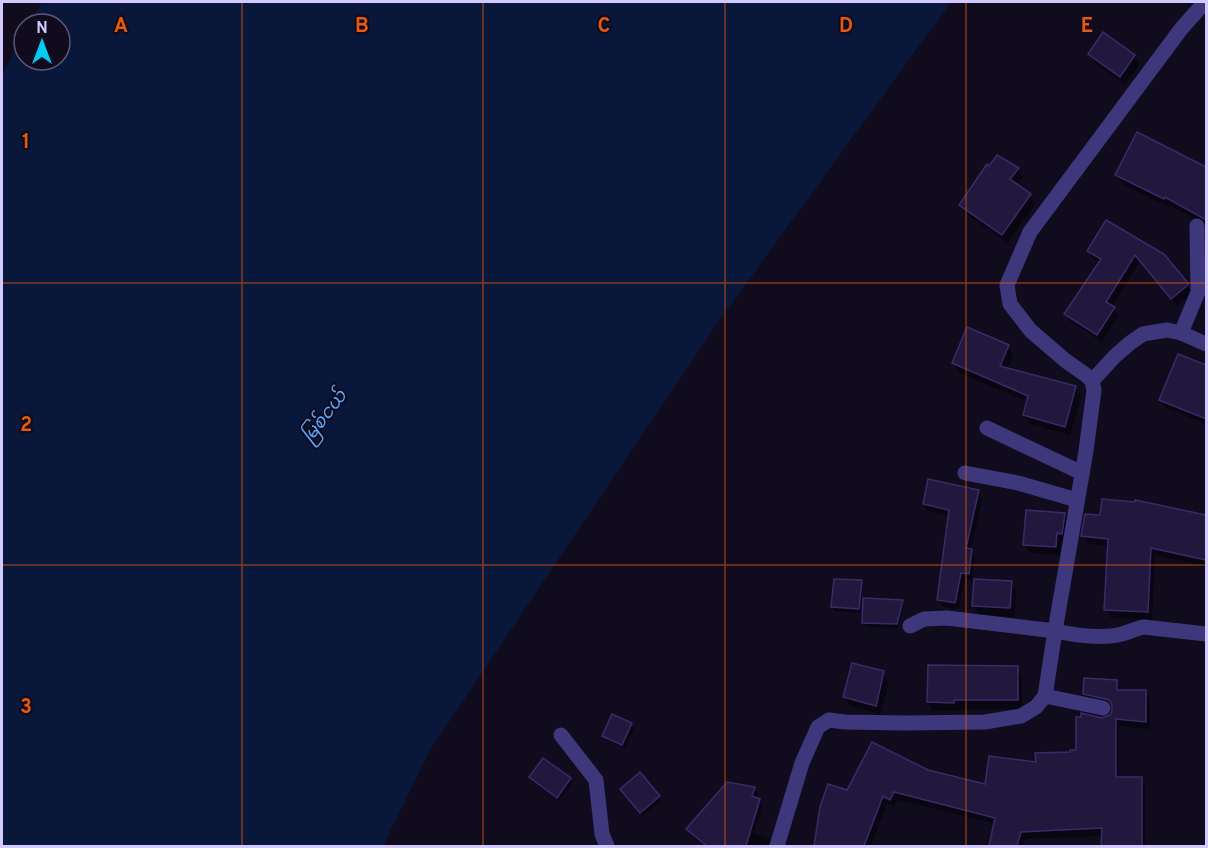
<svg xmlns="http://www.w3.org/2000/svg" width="1208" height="848" font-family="Overpass,'Noto Sans Myanmar',sans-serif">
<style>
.water{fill:#09183a}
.shadow{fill:#0007}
.building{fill:#22183e;stroke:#3b2a6a;stroke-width:1.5}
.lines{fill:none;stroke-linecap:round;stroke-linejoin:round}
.minor{stroke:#3e377c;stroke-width:15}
.grid{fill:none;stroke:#e8590c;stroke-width:1.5;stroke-opacity:0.55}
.labels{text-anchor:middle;stroke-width:4.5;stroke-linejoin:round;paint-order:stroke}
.water-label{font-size:18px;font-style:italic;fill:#57a7fe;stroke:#100c1e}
.grid-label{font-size:20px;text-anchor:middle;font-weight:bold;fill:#e8590c;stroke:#100c1e;stroke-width:4.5;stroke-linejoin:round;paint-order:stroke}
</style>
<rect width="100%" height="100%" fill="#100c1e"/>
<path class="water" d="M42,2H951L716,325L430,750L383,846H2V74L24,33V60H60V24H29Z"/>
<g class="shadow">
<path d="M1090,54L1134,56L1139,65L1125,85L1095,63Z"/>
<path d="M1190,167L1206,176V225L1170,205L1169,207L1122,184L1117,175Z"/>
<path d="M1018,169L1023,178L1016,186L1030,195L1035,204L1008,243L966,214L961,205Z"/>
<path d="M1106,222L1187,284L1192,293L1177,306L1140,261L1112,307L1118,316L1102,342L1071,322L1066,314L1100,262L1093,258L1089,251Z"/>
<path d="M1008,346L1013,355L1007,369L1075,388L1081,397L1070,435L1030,424L1024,415L1028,402L958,372L953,363Z"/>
<path d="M1201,365L1206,368V424L1166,408L1161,400Z"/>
<path d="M978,491L982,498L971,550L975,558L972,580L965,579L958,609L943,607L938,599L950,516L928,511L924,504Z"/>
<path d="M1137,502L1206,516V567L1155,555L1152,620L1111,618L1106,610L1109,546L1088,544L1083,536L1101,516L1136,503Z"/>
<path d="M1065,514L1070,523L1066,542H1061L1060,555L1030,553L1025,544Z"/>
<path d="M861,582L863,586L860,613L835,611L833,607Z"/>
<path d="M1011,582L1016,591L1015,617L979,615L974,606Z"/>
<path d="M902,602L904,605L898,628L866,627L864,623Z"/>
<path d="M1017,668L1022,677V709H959V711H933L928,702Z"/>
<path d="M883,673L889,682L880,714L850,706L845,697Z"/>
<path d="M1117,681L1121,689V692H1145L1150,700V729L1119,726V779H1141L1145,786V846H1103V836L1025,839L1023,846H990L996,824L898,800L894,807L887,803L871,846H816L822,807L848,792L928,772L986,786L1037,764L1077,751L1102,719L1111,716L1114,708L1089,701L1084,693Z"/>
<path d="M631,724L634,729L625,748L606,740L603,736Z"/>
<path d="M531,777L570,779L572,783L559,801L533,781Z"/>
<path d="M754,788L758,794L756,799L759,800L762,806L754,834L768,838L772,844L771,846H705L691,835L688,829Z"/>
<path d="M624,793L659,797L661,801L643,816Z"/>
</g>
<g class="building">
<path d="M1103,32L1135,55L1120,77L1088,54Z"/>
<path d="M1137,132L1206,167V220L1165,197L1164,199L1115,175Z"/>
<path d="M997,155L1019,168L1010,179L1031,194L1002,235L959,205L987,164L989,166Z"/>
<path d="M1106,220L1164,254L1188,283V285L1171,299L1135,255L1106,302L1115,307L1097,335L1064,314L1101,259L1087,251Z"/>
<path d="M967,327L1009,345L1000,366L1076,386L1065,427L1023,415L1028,396L952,363Z"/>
<path d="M1178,354L1206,365V419L1159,400Z"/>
<path d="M928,479L979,490L966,548L972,549L969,574L961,573L955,603L937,600L949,510L923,504Z"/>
<path d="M1102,499L1135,502V500L1206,515V560L1151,548L1148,612L1104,610L1108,539L1081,536L1085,514L1100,515Z"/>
<path d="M1026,510L1065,513L1062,534L1057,533L1056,547L1023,545Z"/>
<path d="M834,579L862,580L859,609L831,607Z"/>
<path d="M974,579L1012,581L1010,608L972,606Z"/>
<path d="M863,598L903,600L897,624L862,623Z"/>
<path d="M852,663L884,671L876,706L843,697Z"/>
<path d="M928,665L1018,666V700H954V703L927,702Z"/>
<path d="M1084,678L1117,680V690H1146V722L1116,719V777H1142V846H1101L1102,828L1021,832L1017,846H989L995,818L894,792L890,800L883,796L864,846H814L820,807L828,784L847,790L872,742L928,770L985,784L989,756L1036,762L1035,753L1070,752V750H1076V717H1081V713L1102,718L1110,715L1112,711V706L1109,700L1083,694Z"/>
<path d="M612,714L632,723L622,745L602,736Z"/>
<path d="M543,758L571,778L557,798L529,777Z"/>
<path d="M640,772L660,796L640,813L620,789Z"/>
<path d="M727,782L755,787L752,796L760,799L746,846H707L686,829Z"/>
</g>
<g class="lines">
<g class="minor">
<path d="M1181,333L1198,292L1197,226"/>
<path d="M1092,381L1115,356L1130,343L1143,334L1167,330L1181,333L1206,344"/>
<path d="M987,428L1082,473"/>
<path d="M965,473L1018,483L1077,500"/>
<path d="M910,626L924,619L947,618L1055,631C1074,635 1102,639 1122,634C1130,632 1136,628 1144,627L1206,634"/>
<path d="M1045,696L1103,708"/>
<path d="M561,735L596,780L602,834L607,846"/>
<path d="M777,846L802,763L818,727L829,720L845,722L904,723L985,722L1021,716L1036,707L1045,696L1055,631L1086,451L1094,390L1092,381L1086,375L1066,361L1031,331L1010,304L1007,285L1030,232L1181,29L1205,2"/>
</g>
</g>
<path class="grid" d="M242,2V846M483,2V846M725,2V846M966,2V846M2,283H1206M2,565H1206"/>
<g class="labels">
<g class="water-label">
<text transform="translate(324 416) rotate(-52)" y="6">မြစ်ငယ်</text>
</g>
</g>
<g class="grid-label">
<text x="121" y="32">A</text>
<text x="362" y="32">B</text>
<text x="604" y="32">C</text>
<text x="846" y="32">D</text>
<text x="1087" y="32">E</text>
<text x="26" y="148">1</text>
<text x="26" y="431">2</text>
<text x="26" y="713">3</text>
</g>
<rect width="1208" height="848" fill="none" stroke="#d2c9ff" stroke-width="6"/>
<g transform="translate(42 42)"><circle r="28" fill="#100c1e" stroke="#5e5878" stroke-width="1.5"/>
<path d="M0-4.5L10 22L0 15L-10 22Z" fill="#02cbf2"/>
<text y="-9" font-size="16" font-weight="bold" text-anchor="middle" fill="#d2c9ff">N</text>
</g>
</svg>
